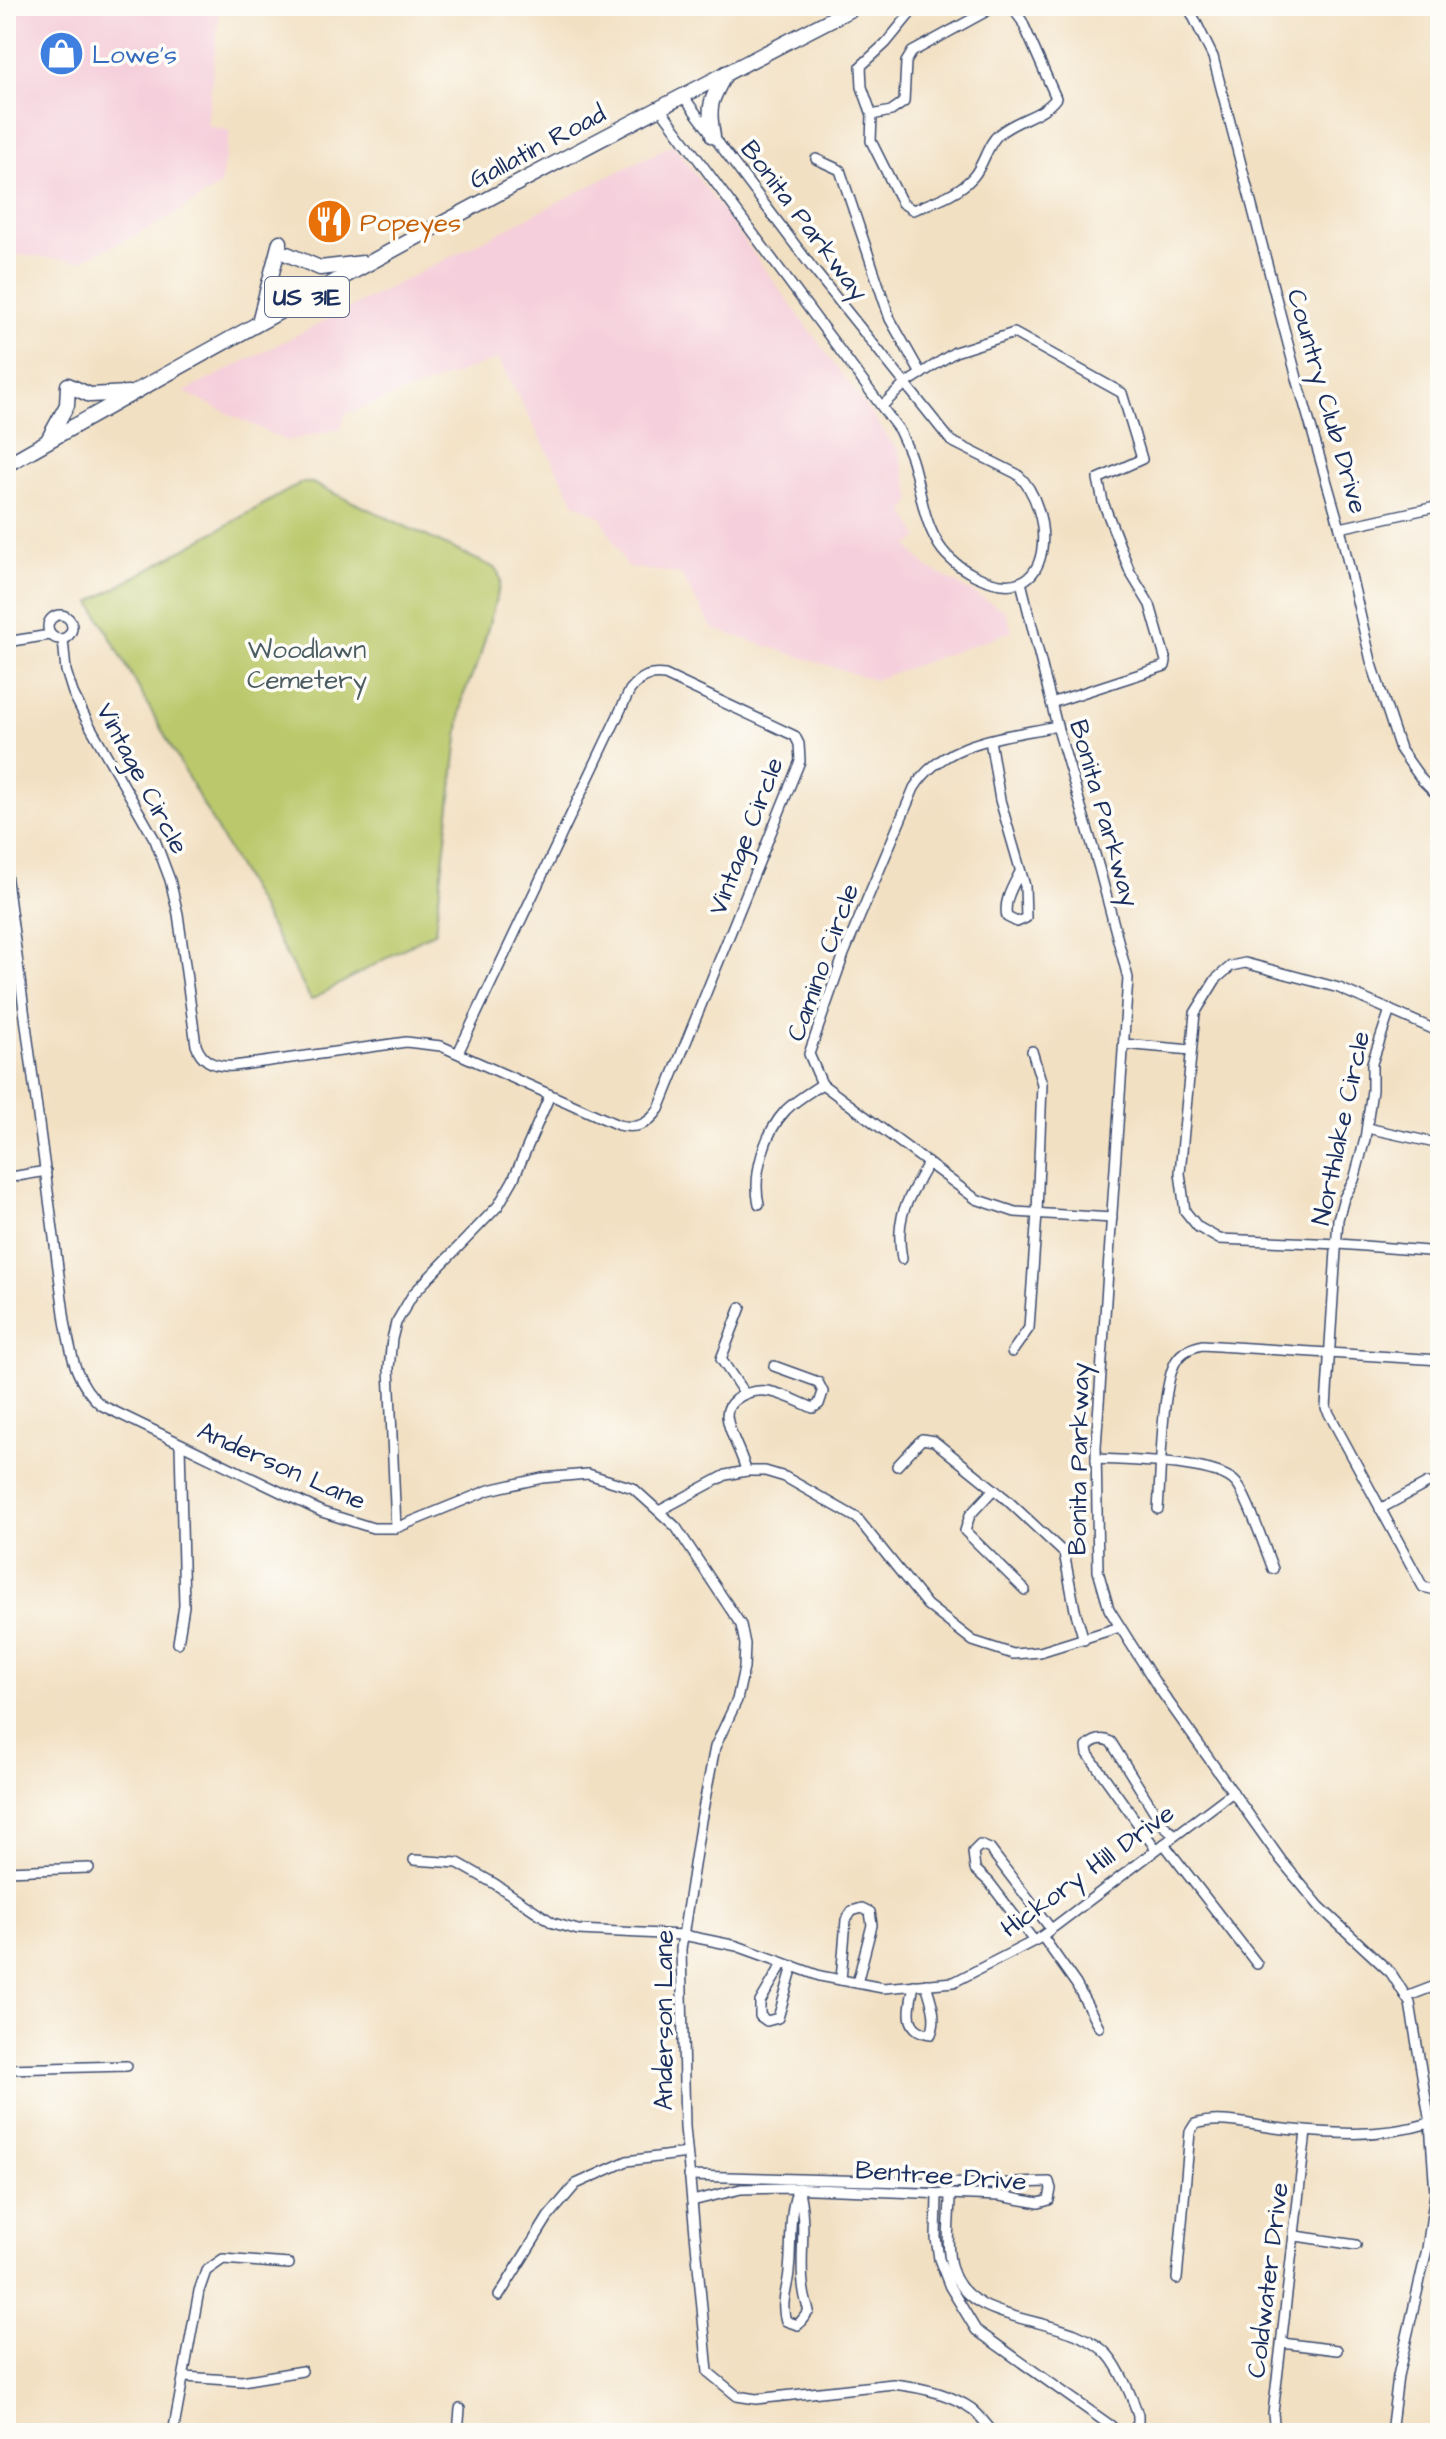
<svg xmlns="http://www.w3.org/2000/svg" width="1446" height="2439" font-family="'Architects Daughter',sans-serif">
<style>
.built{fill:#f5cfdb}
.green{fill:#bbc96c;stroke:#6b7c65;stroke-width:2}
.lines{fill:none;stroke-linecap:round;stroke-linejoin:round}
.street-casing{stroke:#3b4a6d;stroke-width:12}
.primary-casing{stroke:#3b4a6d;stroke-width:17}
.street{stroke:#fff;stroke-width:9}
.primary{stroke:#fff;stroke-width:14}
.labels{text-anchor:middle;stroke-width:7;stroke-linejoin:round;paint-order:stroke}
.shield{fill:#fdfcf7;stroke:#5f6c8c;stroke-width:2}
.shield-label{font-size:24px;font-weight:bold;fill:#1b2f5e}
.shop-label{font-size:26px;fill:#366cbe;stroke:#fdfcf7;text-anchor:start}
.street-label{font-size:26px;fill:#1b2f5e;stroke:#fdfcf7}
.food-label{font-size:26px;fill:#c56008;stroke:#fdfcf7;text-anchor:start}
.park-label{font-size:26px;fill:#4b5d62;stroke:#fdfcf7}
</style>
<rect width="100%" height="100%" fill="#fdfcf7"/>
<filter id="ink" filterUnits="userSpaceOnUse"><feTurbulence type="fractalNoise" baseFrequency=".0125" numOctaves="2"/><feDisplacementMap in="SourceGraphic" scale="16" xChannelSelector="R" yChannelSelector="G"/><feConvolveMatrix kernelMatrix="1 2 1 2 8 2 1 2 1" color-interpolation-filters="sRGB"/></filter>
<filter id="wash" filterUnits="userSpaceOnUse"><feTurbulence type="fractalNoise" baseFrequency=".006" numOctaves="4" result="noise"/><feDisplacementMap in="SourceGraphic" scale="32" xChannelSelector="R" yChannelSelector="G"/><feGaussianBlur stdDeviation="1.8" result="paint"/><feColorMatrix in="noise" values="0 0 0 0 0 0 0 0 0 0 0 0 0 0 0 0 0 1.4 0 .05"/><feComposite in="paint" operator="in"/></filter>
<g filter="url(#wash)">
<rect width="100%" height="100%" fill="#f2e0c2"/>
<g class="built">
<path d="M6,6H220L207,125L230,131L220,186L160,223L80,261L6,254Z"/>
<path d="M673,144L899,452L912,500L905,511L919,538L908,546L927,567L1005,611L1012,631L874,680L713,629L680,574L627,567L601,517L575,503L498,359L345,414L341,429L286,441L184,392Z"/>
</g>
<path class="green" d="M301,483H312L493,567L498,572L501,581L479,660L463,696L435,931L311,1000L91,602Z"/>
</g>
<g filter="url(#ink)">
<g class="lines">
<defs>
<g id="street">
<path d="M906,6L909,15L886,43L861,66L862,87L872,115L871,141L902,203L913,210C933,202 958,194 973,177C984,165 987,144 999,134C1016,119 1043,116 1056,98L1022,21L1011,6"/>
<path d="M1188,6L1213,57L1298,382L1340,528L1371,661L1400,749L1422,780L1440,798"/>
<path d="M660,108L899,430C904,441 910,452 913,464C920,488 923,517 936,540C944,556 960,568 976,576C1058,615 1055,507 1017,474L951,441L814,270L683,96"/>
<path d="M872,115L891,111L904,102L906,62L912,52L996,6"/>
<path d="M816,159L840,170L890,319L921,374"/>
<path d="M882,406L905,384L955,352L1014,333L1122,393L1142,459L1098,479L1103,502L1130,572L1150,605L1166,661L1165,666L1051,703"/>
<path d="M1340,528L1440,506"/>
<path d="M1021,582L1057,726L1099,868L1128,978L1096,1447L1098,1571L1109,1609L1158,1687L1281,1860L1320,1907L1391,1973L1410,2003L1430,2123L1435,2193L1427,2249L1398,2376L1391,2433"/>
<circle cx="60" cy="627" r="12"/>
<path d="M63,639L66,671L73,693L86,719L155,840L170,880L178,914L196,1045C202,1063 217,1067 234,1066L406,1042L441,1046L618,1125C637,1129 648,1125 659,1109L800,761L799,744L795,736L665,675C648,673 641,677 630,690L458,1053"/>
<path d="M6,642L50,635"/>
<path d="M1057,726C1005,737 944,740 914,788L844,954L809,1054L822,1084L976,1199L1015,1212L1112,1218"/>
<path d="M990,740L1000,800L1025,886L1026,918L1017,922L1007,917C1003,901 1013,886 1020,872"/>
<path d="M6,873L65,1321C71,1353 75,1383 101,1405L322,1512L373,1528H396L489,1490L542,1478L588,1474L633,1488L676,1527L741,1625L745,1644L744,1668L737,1700L715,1747L701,1820L681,1949L685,2127L708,2372L737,2396L756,2399L893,2384C919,2387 951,2394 972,2409C980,2415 987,2426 994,2433"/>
<path d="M1390,1010L1372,1063V1090L1365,1139L1354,1180L1344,1198L1338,1219L1326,1408L1423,1587L1440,1591"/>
<path d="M1440,1032L1339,988L1245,963L1231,966L1216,979L1195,1013L1180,1173L1185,1211L1198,1227L1219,1239L1339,1244L1440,1252"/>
<path d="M1124,1044L1191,1050"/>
<path d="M1367,1128L1440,1144"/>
<path d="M6,1178L46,1171"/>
<path d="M759,1204C752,1175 765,1132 786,1110C796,1100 810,1092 822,1084"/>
<path d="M902,1259C894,1215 908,1200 928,1163"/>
<path d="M741,1307L721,1359L744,1393"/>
<path d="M1012,1352L1029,1328L1037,1213L1042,1084L1032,1051"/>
<path d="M1096,1459C1127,1461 1217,1461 1236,1483C1248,1497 1265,1549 1273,1569"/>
<path d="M897,1466L922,1439L934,1441L1006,1499L1064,1553L1075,1610L1084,1640"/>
<path d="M746,1471C742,1452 729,1435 727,1416C727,1408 730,1404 735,1400C761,1380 787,1397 813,1408L819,1404L823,1392L818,1382L774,1366"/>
<path d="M994,1489L970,1515L965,1531L1025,1590"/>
<path d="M1158,1509C1161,1476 1161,1386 1176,1361C1182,1351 1191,1348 1202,1345L1440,1360"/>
<path d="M1380,1509L1428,1483"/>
<path d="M659,1511L726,1475L746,1471H765L785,1477L857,1518L927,1605L973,1641L1013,1654L1040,1652L1120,1627"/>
<path d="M396,1528L389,1368L392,1339L396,1323L413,1294L498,1206L513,1180L550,1095"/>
<path d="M178,1643L184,1606L180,1444"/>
<path d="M1164,1844L1257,1964"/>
<path d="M1156,1849L1088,1754L1087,1747C1093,1740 1102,1737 1111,1742L1162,1824L1175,1835"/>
<path d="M414,1860L458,1863L495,1884L553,1923L578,1930L683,1935L737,1946L820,1976L883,1988L954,1982L1038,1939L1233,1792"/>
<path d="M6,1871L89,1868"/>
<path d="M1042,1936L1076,1984L1099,2027"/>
<path d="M1034,1941L989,1882L975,1869L973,1852L980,1845L990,1849L1051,1929"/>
<path d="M783,1963L760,2002V2016L767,2021L778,2018L793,1966"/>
<path d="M841,1980L846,1920L852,1911L862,1908L870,1912L872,1925L857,1983"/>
<path d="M914,1985C910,2006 902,2031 931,2034C938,2017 931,2001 926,1984"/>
<path d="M1406,1997L1440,1984"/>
<path d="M6,2069L127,2066"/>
<path d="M689,2176L981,2184L1049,2182L1051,2189L1049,2200L1039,2203L1000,2196L786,2188L741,2189L692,2201"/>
<path d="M798,2188C810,2230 794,2270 809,2311L798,2325L786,2321C780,2303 788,2288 789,2271C792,2243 788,2215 798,2188Z"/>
<path d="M937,2195L936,2238L939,2259L950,2287L976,2330L1121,2433"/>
<path d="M950,2195C950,2218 945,2247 952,2269C970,2330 1069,2312 1108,2355C1119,2367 1133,2399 1138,2415V2424L1130,2433"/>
<path d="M1296,2236L1356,2245"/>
<path d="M1177,2279L1190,2132L1195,2124C1220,2116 1250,2125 1275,2128C1327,2134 1380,2138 1430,2123"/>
<path d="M499,2296L548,2217L576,2184L627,2161L687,2153"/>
<path d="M1282,2343L1337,2350"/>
<path d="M185,2377L242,2381L302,2371"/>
<path d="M173,2433L199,2291L206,2271L223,2259L289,2264"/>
<path d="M458,2433L460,2409"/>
<path d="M1275,2433L1273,2413L1306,2132"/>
</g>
<g id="primary">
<path d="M713,136C707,106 711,99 726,73"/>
<path d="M287,254L320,268L363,263"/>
<path d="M259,322L280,242"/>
<path d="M48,440L67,405L68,385L90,395L128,393"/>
<path d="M6,465C286,305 570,153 857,6"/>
</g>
</defs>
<use href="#street" class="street-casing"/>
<use href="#primary" class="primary-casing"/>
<use href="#street" class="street"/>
<use href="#primary" class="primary"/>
</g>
</g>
<defs>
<symbol id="shop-disc" viewBox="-11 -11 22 22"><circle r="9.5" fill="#3f7fe0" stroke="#fdfcf7"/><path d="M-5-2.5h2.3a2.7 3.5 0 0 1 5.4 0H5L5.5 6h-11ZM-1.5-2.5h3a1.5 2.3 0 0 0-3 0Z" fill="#fff"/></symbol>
<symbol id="restaurant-disc" viewBox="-11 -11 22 22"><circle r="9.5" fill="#e8710a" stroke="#fdfcf7"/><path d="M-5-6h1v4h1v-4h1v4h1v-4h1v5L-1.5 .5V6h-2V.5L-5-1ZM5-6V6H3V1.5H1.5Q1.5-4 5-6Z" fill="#fff"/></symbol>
</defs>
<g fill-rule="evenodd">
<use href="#shop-disc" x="36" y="28" width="51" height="51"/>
<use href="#restaurant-disc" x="304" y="196" width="51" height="51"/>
</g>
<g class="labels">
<rect class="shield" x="265" y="277" width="84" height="40" rx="6"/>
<g class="shield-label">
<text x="307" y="305">US 31E</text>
</g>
<g class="shop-label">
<text x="92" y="63">Lowe's</text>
</g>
<g class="street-label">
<text transform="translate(537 146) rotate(-28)" y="9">Gallatin Road</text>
<text transform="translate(805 220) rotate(53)" y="9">Bonita Parkway</text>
<text transform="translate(1328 401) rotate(74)" y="9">Country Club Drive</text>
<text transform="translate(143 778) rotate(62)" y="9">Vintage Circle</text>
<text transform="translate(1105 813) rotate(74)" y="9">Bonita Parkway</text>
<text transform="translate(745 836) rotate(-69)" y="9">Vintage Circle</text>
<text transform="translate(822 962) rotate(-70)" y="9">Camino Circle</text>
<text transform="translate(1340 1128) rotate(-78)" y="9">Northlake Circle</text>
<text transform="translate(1078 1459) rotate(-89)" y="9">Bonita Parkway</text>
<text transform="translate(282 1465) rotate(24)" y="9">Anderson Lane</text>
<text transform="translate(1087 1870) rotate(-36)" y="9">Hickory Hill Drive</text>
<text transform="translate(663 2020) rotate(-90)" y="9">Anderson Lane</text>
<text transform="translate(941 2175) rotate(4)" y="9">Bentree Drive</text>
<text transform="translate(1267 2280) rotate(-83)" y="9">Coldwater Drive</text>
</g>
<g class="food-label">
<text x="360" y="231">Popeyes</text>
</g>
<g class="park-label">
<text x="307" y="658">Woodlawn<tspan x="307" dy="30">Cemetery</tspan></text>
</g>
</g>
<rect width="1446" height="2439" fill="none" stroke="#fdfcf7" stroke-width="32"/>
</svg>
